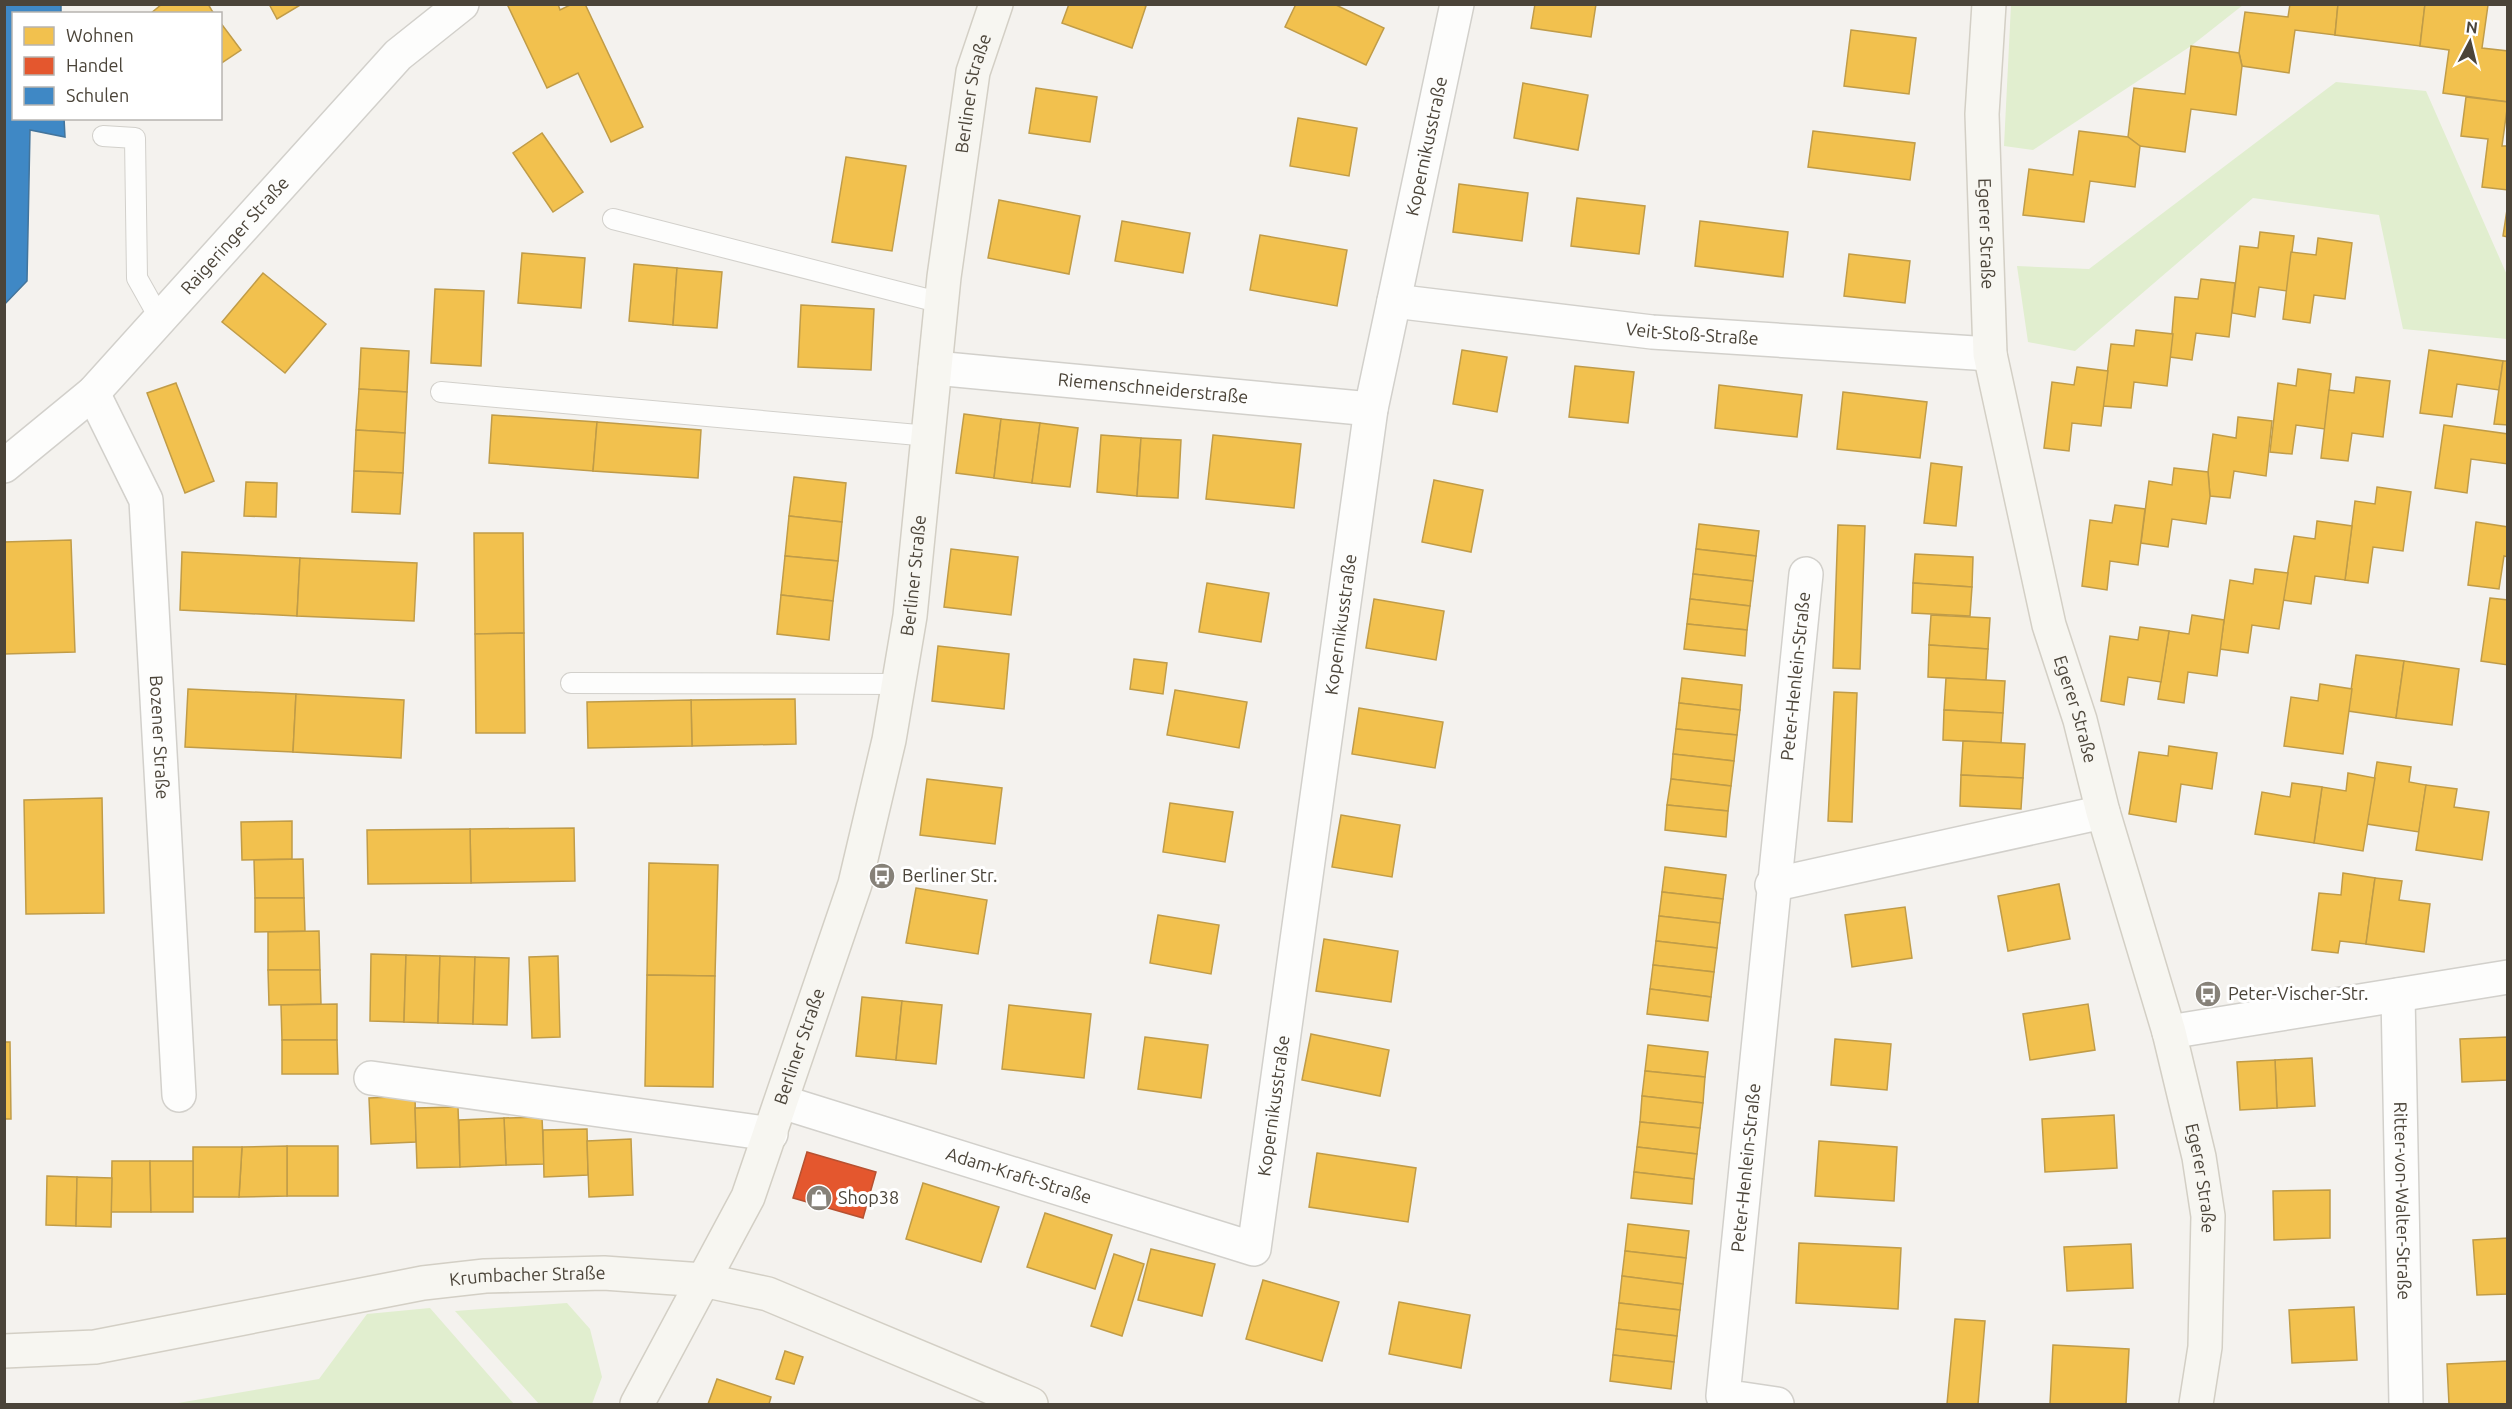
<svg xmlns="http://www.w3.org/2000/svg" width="2512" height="1409" font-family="Ubuntu,sans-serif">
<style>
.green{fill:#e1eecf}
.homes{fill:#f2c14e;stroke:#c09c48;stroke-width:1.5}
.shops{fill:#e4572e;stroke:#b65131;stroke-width:1.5}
.schools{fill:#3f88c5;stroke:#43749b;stroke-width:1.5}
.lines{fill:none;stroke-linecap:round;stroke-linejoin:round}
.lane-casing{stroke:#d2d0cb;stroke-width:22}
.street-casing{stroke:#d2d0cb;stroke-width:36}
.secondary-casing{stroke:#d3cfc5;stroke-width:36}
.lane{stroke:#fdfdfc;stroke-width:20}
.street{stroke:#fdfdfc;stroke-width:33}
.secondary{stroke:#f7f6f1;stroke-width:33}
.labels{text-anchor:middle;stroke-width:6;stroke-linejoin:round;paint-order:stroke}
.street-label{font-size:18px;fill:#4b4439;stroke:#fff}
.poi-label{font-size:18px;fill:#4b4439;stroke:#fff;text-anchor:start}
</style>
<rect width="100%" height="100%" fill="#f4f2ee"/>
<g class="green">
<path d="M2011,5H2243L2191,46L2033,150L2004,146Z"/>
<path d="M2336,82L2426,91L2507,275V339L2403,329L2379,215L2253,198L2075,351L2028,342L2017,266L2089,269Z"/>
<path d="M567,1303L590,1329L602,1377L592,1404H539L455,1311Z"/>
<path d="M430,1308L514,1404H172L319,1379L367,1314Z"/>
</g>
<g class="homes">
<path d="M162,4H208L214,14H150Z"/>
<path d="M269,4H302L277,19Z"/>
<path d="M507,4H558L560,10L572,4H585L643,127L611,142L578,73L547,88Z"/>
<path d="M1069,4H1141L1146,6L1132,48L1062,23Z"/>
<path d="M1296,4H1334L1384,28L1366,65L1285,27Z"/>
<path d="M1535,4H1596L1591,37L1531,28Z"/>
<path d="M2290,4H2338L2335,35L2295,30L2289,73L2242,66L2239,53L2245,12L2288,17Z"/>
<path d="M2338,4H2425L2420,46L2335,35Z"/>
<path d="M2425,4L2488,5L2482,48L2508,51V102L2443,93L2449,50L2420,46Z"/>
<path d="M220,22L241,50L220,64Z"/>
<path d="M1851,30L1916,38L1909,94L1844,86Z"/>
<path d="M2191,46L2239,53L2242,66L2236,115L2191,109L2185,152L2140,146L2128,137L2134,88L2185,94Z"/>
<path d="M1523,83L1588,95L1578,150L1514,138Z"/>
<path d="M1036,88L1097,97L1090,142L1029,133Z"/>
<path d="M2466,97L2508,102L2502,146H2508V190L2482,187L2488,139L2461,136Z"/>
<path d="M1298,118L1357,128L1349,176L1290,166Z"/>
<path d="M1813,131L1915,143L1910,180L1808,167Z"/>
<path d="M2079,131L2128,137L2140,146L2135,187L2090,181L2084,222L2023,215L2029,169L2073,175Z"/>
<path d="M542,133L583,192L553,212L513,153Z"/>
<path d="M846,157L906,166L892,251L832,242Z"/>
<path d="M1459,184L1528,193L1522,241L1453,232Z"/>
<path d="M1577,198L1645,206L1639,254L1571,246Z"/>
<path d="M999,200L1080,216L1069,274L988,258Z"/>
<path d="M2508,203V237L2503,236Z"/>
<path d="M1122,221L1190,233L1183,273L1115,261Z"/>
<path d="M1700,221L1788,232L1783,277L1695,266Z"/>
<path d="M2260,232L2294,236L2287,291L2259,287L2255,317L2232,313L2240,246L2258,248Z"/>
<path d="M1260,235L1347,250L1337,306L1250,290Z"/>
<path d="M2318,238L2352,243L2345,299L2314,295L2310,323L2283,319L2291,252L2316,255Z"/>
<path d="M522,253L585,258L581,308L518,303Z"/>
<path d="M1849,254L1910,261L1905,303L1844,296Z"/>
<path d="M634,264L677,268L673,325L629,321Z"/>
<path d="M677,268L722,272L717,328L673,325Z"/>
<path d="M263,273L326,324L285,373L222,322Z"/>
<path d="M2201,279L2235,283L2229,337L2196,333L2192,360L2170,357L2175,297L2198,299Z"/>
<path d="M435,289L484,291L481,366L431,363Z"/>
<path d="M801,305L874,309L871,370L798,367Z"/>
<path d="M2136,330L2173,334L2167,386L2134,382L2131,408L2103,406L2111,344L2134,346Z"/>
<path d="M361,348L409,351L407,392L359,389Z"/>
<path d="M1462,350L1507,357L1497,412L1453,404Z"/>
<path d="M2429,350L2503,361L2499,390L2457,384L2452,417L2420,413Z"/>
<path d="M2503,361H2508V425L2494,424Z"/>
<path d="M1575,366L1634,372L1628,423L1569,417Z"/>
<path d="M2077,367L2108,371L2101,426L2072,423L2069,451L2044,448L2052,382L2074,385Z"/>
<path d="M2298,369L2331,374L2325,429L2296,425L2292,454L2270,452L2278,383L2296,386Z"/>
<path d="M2356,377L2390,381L2383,437L2352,433L2348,461L2321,458L2329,390L2354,393Z"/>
<path d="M176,383L214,481L185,493L147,393Z"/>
<path d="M1719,385L1802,395L1797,437L1715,428Z"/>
<path d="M359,389L407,392L405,433L356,430Z"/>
<path d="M1843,392L1927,402L1920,458L1837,449Z"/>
<path d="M964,414L1001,419L994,478L956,473Z"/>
<path d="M492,415L597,422L593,471L489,463Z"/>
<path d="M2238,417L2272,421L2266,476L2234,471L2230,498L2210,496L2208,472L2213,434L2236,438Z"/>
<path d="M1001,419L1040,423L1032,483L994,478Z"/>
<path d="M597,422L701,430L698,478L593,471Z"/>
<path d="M1040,423L1078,428L1070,487L1032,483Z"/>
<path d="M2444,425L2508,434V464L2471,459L2467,493L2435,488Z"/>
<path d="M356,430L405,433L403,473L354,471Z"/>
<path d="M1101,435L1141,438L1137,496L1097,492Z"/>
<path d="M1213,435L1301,444L1294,508L1206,499Z"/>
<path d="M1141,438L1181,440L1178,498L1137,496Z"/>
<path d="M1931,463L1962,467L1956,526L1924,523Z"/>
<path d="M2174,468L2208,472L2210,496L2206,524L2172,519L2168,547L2141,543L2149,481L2172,485Z"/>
<path d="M354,471L403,473L400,514L352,512Z"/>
<path d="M794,477L846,483L842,522L789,516Z"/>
<path d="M1434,480L1483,490L1471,552L1422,542Z"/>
<path d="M246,482L277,483L276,517L244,516Z"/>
<path d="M2377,487L2411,492L2403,551L2373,547L2368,583L2345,580L2355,501L2375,504Z"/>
<path d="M2115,505L2145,509L2138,565L2110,561L2107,590L2082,586L2090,520L2112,523Z"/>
<path d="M789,516L842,522L838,561L785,556Z"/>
<path d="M2317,521L2352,526L2345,580L2315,576L2311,604L2283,600L2294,536L2315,539Z"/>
<path d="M2476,522L2508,527V557L2504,556L2499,589L2468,585Z"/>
<path d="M1699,524L1759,531L1756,556L1696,549Z"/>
<path d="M1838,525L1865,526L1860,669L1833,668Z"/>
<path d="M474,533H523L524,633L475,634Z"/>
<path d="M71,540L75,652L4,654V542Z"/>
<path d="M951,549L1018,557L1011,615L944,607Z"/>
<path d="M1696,549L1756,556L1753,581L1693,574Z"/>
<path d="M182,552L300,558L297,616L180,610Z"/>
<path d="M1915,554L1973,557L1972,587L1913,583Z"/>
<path d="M785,556L838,561L833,601L781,595Z"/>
<path d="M300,558L417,563L414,621L297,616Z"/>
<path d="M2255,569L2288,573L2279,629L2252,625L2248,653L2220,649L2230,580L2253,584Z"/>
<path d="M1693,574L1753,581L1750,606L1690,599Z"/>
<path d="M1207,583L1269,593L1261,642L1199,632Z"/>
<path d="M1913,583L1972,587L1970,616L1912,613Z"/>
<path d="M781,595L833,601L829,640L777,634Z"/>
<path d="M2490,598L2508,600V665L2481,661Z"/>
<path d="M1374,599L1444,611L1436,660L1366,648Z"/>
<path d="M1690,599L1750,606L1747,630L1687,624Z"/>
<path d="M1931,615L1990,618L1988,649L1929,645Z"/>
<path d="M2192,615L2224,620L2217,676L2188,672L2184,703L2158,699L2169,631L2189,634Z"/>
<path d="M1687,624L1747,630L1745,656L1684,649Z"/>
<path d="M2140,627L2169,631L2161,682L2128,677L2124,705L2101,701L2110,636L2138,640Z"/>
<path d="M524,633L525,733H476L475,634Z"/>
<path d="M1929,645L1988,649L1986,680L1928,677Z"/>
<path d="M938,646L1009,654L1004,709L932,701Z"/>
<path d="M2356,655L2404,661L2396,718L2348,711Z"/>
<path d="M1134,659L1167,663L1163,694L1130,689Z"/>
<path d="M2404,661L2459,669L2452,725L2396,718Z"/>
<path d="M1682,678L1742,685L1740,710L1679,703Z"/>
<path d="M1946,678L2005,681L2003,713L1944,710Z"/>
<path d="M2320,684L2352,689L2343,754L2284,746L2291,697L2318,701Z"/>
<path d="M188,689L296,694L293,752L185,747Z"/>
<path d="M1175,690L1247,702L1239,748L1167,735Z"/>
<path d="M1834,692L1857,693L1852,822L1828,821Z"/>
<path d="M296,694L404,700L401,758L293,752Z"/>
<path d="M795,699L796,744L692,746L691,700Z"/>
<path d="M691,700L692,746L588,748L587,702Z"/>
<path d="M1679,703L1740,710L1737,735L1676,729Z"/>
<path d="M1359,708L1443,722L1435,768L1352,754Z"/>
<path d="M1944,710L2003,713L2001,743L1943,740Z"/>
<path d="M1676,729L1737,735L1734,761L1673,754Z"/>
<path d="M1963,741L2025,744L2023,778L1961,775Z"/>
<path d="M2169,746L2217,753L2212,789L2181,784L2176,822L2129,814L2139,752L2168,756Z"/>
<path d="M1673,754L1734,761L1731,786L1671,779Z"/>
<path d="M2377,762L2411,767L2409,782L2426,785L2419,832L2367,824Z"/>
<path d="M2348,773L2375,778L2363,851L2314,843L2322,787L2346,791Z"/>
<path d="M1961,775L2023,778L2021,809L1960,806Z"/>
<path d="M927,779L1002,788L995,844L920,835Z"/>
<path d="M1671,779L1731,786L1728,811L1667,805Z"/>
<path d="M2292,783L2322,787L2314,843L2255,834L2262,792L2290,797Z"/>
<path d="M2426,785L2457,789L2454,807L2489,812L2482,860L2416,850Z"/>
<path d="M102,798L104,913L26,914L24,800Z"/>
<path d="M1170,803L1233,812L1225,862L1163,852Z"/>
<path d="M1667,805L1728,811L1726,837L1665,830Z"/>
<path d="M1341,815L1400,825L1392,877L1332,867Z"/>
<path d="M292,821V859L242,860L241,822Z"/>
<path d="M574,828L575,881L471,883L470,829Z"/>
<path d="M470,829L471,883L368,884L367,830Z"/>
<path d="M303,859L304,898H255L254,860Z"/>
<path d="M649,863L718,865L715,976L647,975Z"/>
<path d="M1665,867L1726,875L1723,899L1662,892Z"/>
<path d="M2343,873L2375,878L2366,944L2340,941L2338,953L2312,950L2319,893L2341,895Z"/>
<path d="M2375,878L2402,881L2399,900L2430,904L2424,952L2366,944Z"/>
<path d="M2059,884L2070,939L2008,951L1998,896Z"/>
<path d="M916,888L987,900L978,954L906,943Z"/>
<path d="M1662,892L1723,899L1720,923L1659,916Z"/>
<path d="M255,898H304L305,931L255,932Z"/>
<path d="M1905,907L1912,958L1852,967L1845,915Z"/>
<path d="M1158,915L1219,925L1211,974L1150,963Z"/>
<path d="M1659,916L1720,923L1717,948L1656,941Z"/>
<path d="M319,931L320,970H268V932Z"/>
<path d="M1324,939L1398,951L1391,1002L1316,991Z"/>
<path d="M1656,941L1717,948L1714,972L1653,965Z"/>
<path d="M371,954L406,955L404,1022L370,1021Z"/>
<path d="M406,955L440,956L438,1023L404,1022Z"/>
<path d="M440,956L475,957L473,1024L438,1023Z"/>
<path d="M558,956L560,1037L532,1038L529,957Z"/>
<path d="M475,957L509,958L507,1025L473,1024Z"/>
<path d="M1653,965L1714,972L1711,997L1650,989Z"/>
<path d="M268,970H320L321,1004L269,1005Z"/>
<path d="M647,975L715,976L713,1087L645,1086Z"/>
<path d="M1650,989L1711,997L1708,1021L1647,1014Z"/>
<path d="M862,997L902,1001L896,1060L856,1056Z"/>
<path d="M902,1001L942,1005L936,1064L896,1060Z"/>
<path d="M337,1004V1040H282L281,1005Z"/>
<path d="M2088,1004L2095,1050L2030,1060L2023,1014Z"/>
<path d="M1009,1005L1091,1014L1084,1078L1002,1069Z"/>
<path d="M1311,1034L1389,1050L1380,1096L1302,1080Z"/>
<path d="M1145,1037L1208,1045L1201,1098L1138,1089Z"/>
<path d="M2508,1037V1080L2462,1082L2460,1039Z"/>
<path d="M1835,1039L1891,1044L1887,1090L1831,1085Z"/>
<path d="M282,1040H337L338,1074H282Z"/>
<path d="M4,1042H10L11,1119H4Z"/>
<path d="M1648,1045L1708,1052L1705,1077L1645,1071Z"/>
<path d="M2312,1058L2315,1106L2277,1108L2275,1060Z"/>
<path d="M2275,1060L2277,1108L2240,1110L2237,1062Z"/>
<path d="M1645,1071L1705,1077L1703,1103L1642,1096Z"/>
<path d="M415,1096L416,1142L371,1144L369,1098Z"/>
<path d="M1642,1096L1703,1103L1700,1128L1640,1122Z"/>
<path d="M458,1107L460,1167L417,1168L415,1108Z"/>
<path d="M2114,1115L2117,1168L2045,1172L2042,1119Z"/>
<path d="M542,1117L544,1164L506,1165L504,1118Z"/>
<path d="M504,1118L506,1165L460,1167L459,1120Z"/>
<path d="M1640,1122L1700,1128L1697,1154L1637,1147Z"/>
<path d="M587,1129L588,1175L544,1177L543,1130Z"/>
<path d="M631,1139L633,1195L589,1197L587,1141Z"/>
<path d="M1819,1141L1897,1147L1894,1201L1815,1196Z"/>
<rect x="287" y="1146" width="51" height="50"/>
<path d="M287,1146V1196L239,1197L242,1147Z"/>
<path d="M193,1147H242L239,1197H193Z"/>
<path d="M1637,1147L1697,1154L1694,1179L1634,1172Z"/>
<path d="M1317,1153L1416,1168L1408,1222L1309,1207Z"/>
<path d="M112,1161H150L151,1212H111Z"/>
<path d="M150,1161H193V1212H151Z"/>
<path d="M1634,1172L1694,1179L1692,1204L1631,1198Z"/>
<path d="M47,1176L77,1177L76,1226L46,1225Z"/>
<path d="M77,1177L112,1178L111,1227L76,1226Z"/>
<path d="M923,1183L999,1207L981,1262L906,1239Z"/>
<path d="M2330,1190V1238L2274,1240L2273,1191Z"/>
<path d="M1045,1213L1112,1235L1095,1289L1027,1267Z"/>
<path d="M1628,1224L1689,1231L1686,1258L1625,1251Z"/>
<path d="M2508,1238V1294L2477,1295L2473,1240Z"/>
<path d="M1799,1243L1901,1248L1898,1309L1796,1303Z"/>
<path d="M2131,1244L2133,1288L2067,1291L2064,1247Z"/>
<path d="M1151,1249L1215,1264L1202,1316L1138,1300Z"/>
<path d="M1625,1251L1686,1258L1683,1284L1622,1276Z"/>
<path d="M1114,1254L1144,1264L1122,1336L1091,1326Z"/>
<path d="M1622,1276L1683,1284L1680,1310L1619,1303Z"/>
<path d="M1263,1280L1339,1302L1322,1361L1246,1339Z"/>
<path d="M1399,1302L1470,1315L1461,1368L1389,1354Z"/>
<path d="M1619,1303L1680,1310L1677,1336L1616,1329Z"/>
<path d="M2354,1307L2357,1360L2292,1363L2289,1310Z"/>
<path d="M1955,1319L1985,1321L1978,1404H1947Z"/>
<path d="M1616,1329L1677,1336L1674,1362L1613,1355Z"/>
<path d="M2053,1345L2129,1349L2126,1404H2050Z"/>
<path d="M785,1351L803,1357L794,1384L776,1379Z"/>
<path d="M1613,1355L1674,1362L1671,1389L1610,1381Z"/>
<path d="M2508,1361V1404H2449L2447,1364Z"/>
<path d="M717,1379L771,1397L769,1404H708Z"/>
</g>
<path class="shops" d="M807,1152L876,1172L863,1218L793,1198Z"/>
<path class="schools" d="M4,4H61V14H14V118H64L65,137L30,130L27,281L4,305Z"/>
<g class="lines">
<defs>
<g id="lane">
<path d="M103,136L135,138L137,278L160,319"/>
<path d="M613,219L942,303"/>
<path d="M441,392L929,436"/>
<path d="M571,683L899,684"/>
</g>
<g id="street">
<path id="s1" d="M1394,301L1652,332L1990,354"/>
<path id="s2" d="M935,368L1371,409"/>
<path id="s3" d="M93,393L146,500L179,1095"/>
<path id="s4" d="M4,466L93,393L398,55L462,4"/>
<path d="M1772,885L2103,812"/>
<path id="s5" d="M2398,995L2406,1404"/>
<path d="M2169,1032L2508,977"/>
<path d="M371,1078L771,1134"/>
<path id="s6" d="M782,1102L1254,1249L1371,409L1457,4"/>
<path id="s7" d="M1777,1404L1723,1396L1806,574"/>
</g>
<g id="secondary">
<path id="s8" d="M1989,4L1982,114L1990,354L2049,625L2080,720L2103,812L2169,1032L2199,1157L2208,1216L2205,1347L2196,1404"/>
<path id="s9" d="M4,1351L95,1347L423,1283L485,1276L604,1273L703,1280L768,1294L1031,1404"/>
<path id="s10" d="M637,1404L748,1197L855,884L889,740L910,616L944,277L973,72L996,4"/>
</g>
</defs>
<use href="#lane" class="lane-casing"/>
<use href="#street" class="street-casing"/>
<use href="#secondary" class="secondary-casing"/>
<use href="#lane" class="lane"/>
<use href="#street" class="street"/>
<use href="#secondary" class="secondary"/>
</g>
<defs>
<symbol id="bus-disc" viewBox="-11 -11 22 22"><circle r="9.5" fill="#868178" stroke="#fff"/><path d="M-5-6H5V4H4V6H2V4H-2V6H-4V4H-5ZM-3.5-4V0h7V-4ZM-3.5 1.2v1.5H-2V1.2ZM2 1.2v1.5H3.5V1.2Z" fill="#fff"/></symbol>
<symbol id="shop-disc" viewBox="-11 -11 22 22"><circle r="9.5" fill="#868178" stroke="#fff"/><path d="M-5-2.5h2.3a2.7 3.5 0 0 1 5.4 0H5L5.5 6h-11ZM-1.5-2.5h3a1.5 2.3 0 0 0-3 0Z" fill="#fff"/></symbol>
</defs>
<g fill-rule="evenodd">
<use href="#bus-disc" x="867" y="861" width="30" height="30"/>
<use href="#bus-disc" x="2193" y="979" width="30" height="30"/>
<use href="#shop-disc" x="804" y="1183" width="30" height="30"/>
</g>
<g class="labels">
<g class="street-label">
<text dy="6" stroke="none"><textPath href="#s10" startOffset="1366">Berliner Straße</textPath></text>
<text dy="6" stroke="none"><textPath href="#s6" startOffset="1611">Kopernikusstraße</textPath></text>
<text dy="6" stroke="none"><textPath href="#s8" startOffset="230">Egerer Straße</textPath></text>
<text dy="6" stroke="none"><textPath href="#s4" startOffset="327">Raigeringer Straße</textPath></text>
<text dy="6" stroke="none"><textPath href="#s1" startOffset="300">Veit-Stoß-Straße</textPath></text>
<text dy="6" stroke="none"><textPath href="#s2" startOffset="219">Riemenschneiderstraße</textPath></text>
<text dy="6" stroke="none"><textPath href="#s10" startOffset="880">Berliner Straße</textPath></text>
<text dy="6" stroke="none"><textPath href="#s6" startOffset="1125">Kopernikusstraße</textPath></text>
<text dy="6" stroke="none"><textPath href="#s7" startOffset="778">Peter-Henlein-Straße</textPath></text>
<text dy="6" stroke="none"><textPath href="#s8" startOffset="716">Egerer Straße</textPath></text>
<text dy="6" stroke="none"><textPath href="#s3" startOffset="357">Bozener Straße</textPath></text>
<text dy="6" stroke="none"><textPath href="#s10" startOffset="394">Berliner Straße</textPath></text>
<text dy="6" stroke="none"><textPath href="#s6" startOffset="639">Kopernikusstraße</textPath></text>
<text dy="6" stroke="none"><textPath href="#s7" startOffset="284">Peter-Henlein-Straße</textPath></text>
<text dy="6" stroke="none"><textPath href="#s6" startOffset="248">Adam-Kraft-Straße</textPath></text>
<text dy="6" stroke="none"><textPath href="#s8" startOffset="1202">Egerer Straße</textPath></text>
<text dy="6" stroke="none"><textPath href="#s5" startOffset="206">Ritter-von-Walter-Straße</textPath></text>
<text dy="6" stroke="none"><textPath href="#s9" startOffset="530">Krumbacher Straße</textPath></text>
</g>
<g class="poi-label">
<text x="902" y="882">Berliner Str.</text>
<text x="2228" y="1000">Peter-Vischer-Str.</text>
<text x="838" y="1204">Shop38</text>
</g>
</g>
<rect width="2512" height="1409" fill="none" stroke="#4b4439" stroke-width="12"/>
<rect x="12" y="12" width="210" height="108" fill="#ffffff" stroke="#b7b4b0" stroke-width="1.5"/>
<rect x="24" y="27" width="30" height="18" fill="#f2c14e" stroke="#b7b4b0" stroke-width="1.5"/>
<text x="66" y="42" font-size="18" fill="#4b4439">Wohnen</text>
<rect x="24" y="57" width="30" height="18" fill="#e4572e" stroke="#b7b4b0" stroke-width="1.5"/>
<text x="66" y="72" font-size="18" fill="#4b4439">Handel</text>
<rect x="24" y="87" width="30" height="18" fill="#3f88c5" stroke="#b7b4b0" stroke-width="1.5"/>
<text x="66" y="102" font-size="18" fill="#4b4439">Schulen</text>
<g transform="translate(2470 42) rotate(7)" stroke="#ffffff" stroke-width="4.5" paint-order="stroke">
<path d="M0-4.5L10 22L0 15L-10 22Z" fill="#4b4439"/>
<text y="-9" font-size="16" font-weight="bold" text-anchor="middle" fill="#4b4439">N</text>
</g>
</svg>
